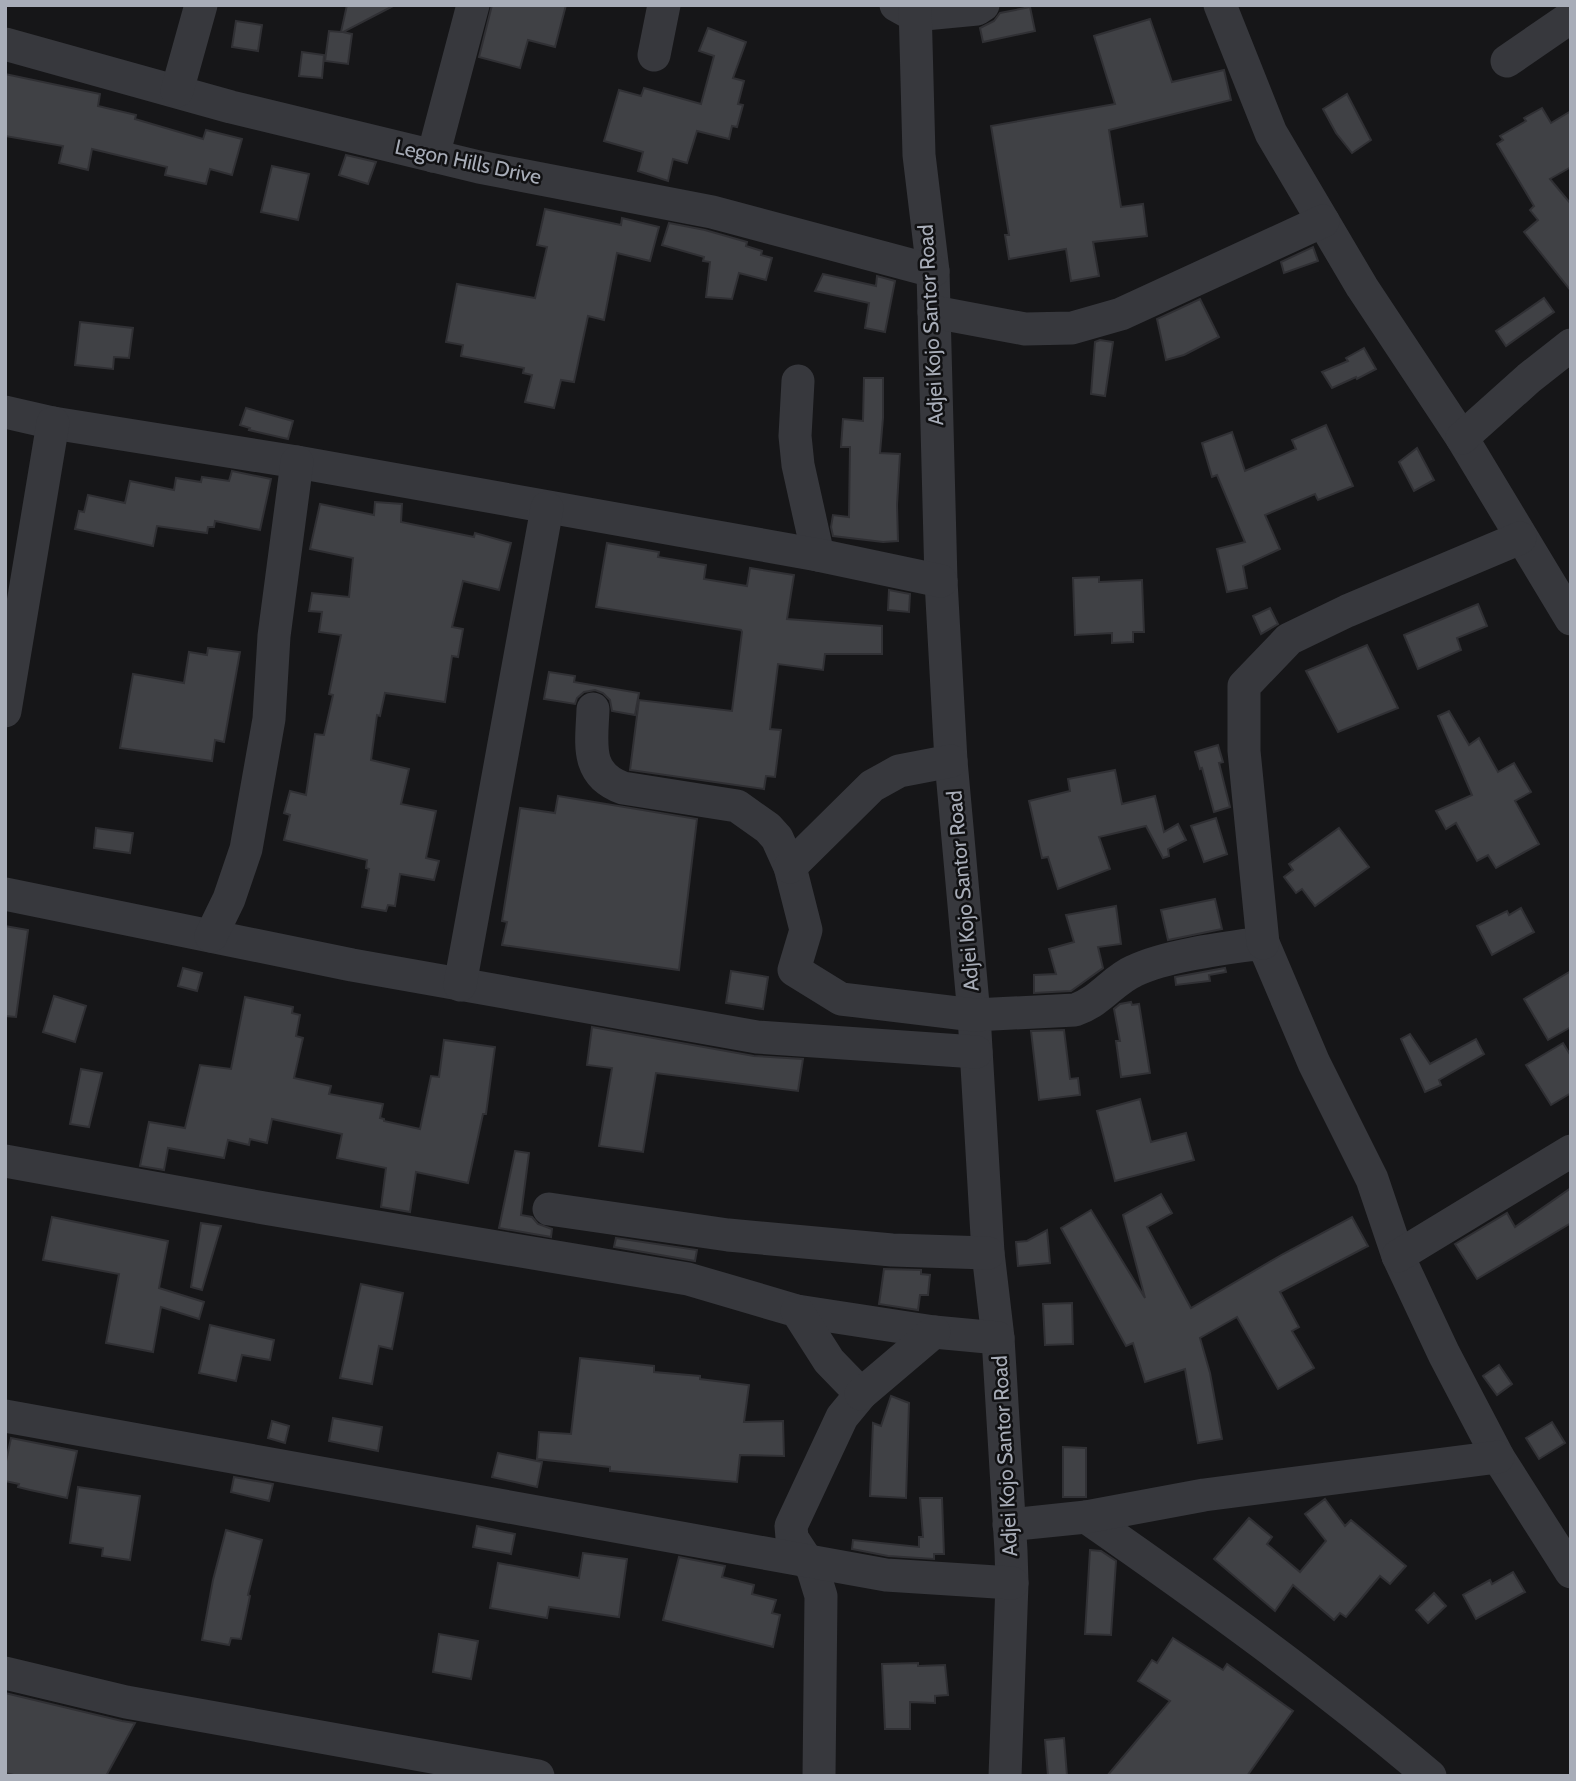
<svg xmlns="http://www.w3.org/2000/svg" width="1576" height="1781" font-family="Cabin,sans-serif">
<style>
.building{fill:#404145;stroke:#303034;stroke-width:2}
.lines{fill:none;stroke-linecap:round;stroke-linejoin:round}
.minor{stroke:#37383d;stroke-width:33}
.labels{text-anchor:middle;stroke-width:5;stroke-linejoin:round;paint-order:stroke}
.street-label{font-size:21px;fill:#a8adb8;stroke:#111113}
</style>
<rect width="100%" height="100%" fill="#161618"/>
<g class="building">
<path d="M347,5H395L343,32L352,34L348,64L325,61L329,31L341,32Z"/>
<path d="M492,5H566L555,47L528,40L520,68L479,57Z"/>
<path d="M1030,7L1035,31L983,42L980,28L994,21L1000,13Z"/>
<path d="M1150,19L1172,82L1224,70L1231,100L1109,130L1121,207L1143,204L1147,236L1093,242L1099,276L1071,281L1066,249L1009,259L1005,235H1009L991,126L1115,104L1094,36Z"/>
<path d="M236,21L262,25L258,51L232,47Z"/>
<path d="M708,28L746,42L733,78L744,81L738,104L743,105L737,127L732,126L729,139L697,131L687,163L673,159L668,181L638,171L643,152L604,141L619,90L641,96L644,88L701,104L714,56L699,51Z"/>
<path d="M302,52L324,55L322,78L299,76Z"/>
<path d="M5,74L100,94L98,106L136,115L135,119L203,139L206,130L242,139L232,175L210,169L206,184L165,175L167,167L92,149L88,170L59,163L63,146L5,136Z"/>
<path d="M1347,94L1371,140L1352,153L1336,133L1323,109Z"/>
<path d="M1542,108L1551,123L1571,111V167L1550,179L1571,204V291L1524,232L1538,220L1530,210L1534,206L1497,144L1503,140L1500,136L1526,121L1524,118Z"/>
<path d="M346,155L376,162L368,184L339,175Z"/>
<path d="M272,166L309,174L298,220L261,212Z"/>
<path d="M545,209L621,225L622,218L659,227L650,261L617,253L604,320L588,316L574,382L561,380L554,408L525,402L532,375L523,373L524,368L461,356L463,345L446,342L457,284L535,298L547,247L537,245Z"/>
<path d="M669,223L705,230L747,242L746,246L762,251L761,255L772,258L766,280L739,273L732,299L706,297L710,262L703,261L704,257L662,245Z"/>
<path d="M1313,247L1318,261L1284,273L1281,262Z"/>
<path d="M823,274L876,286L877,276L895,281L885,332L865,328L869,303L815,291Z"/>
<path d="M1544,298L1554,312L1506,346L1496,331Z"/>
<path d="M1200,299L1219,337L1184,355L1166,360L1157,319Z"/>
<path d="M80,322L133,328L129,358L114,357L113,369L75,365Z"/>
<path d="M1100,340L1113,342L1105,396L1091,394L1095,342Z"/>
<path d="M1364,348L1376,369L1357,379L1356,377L1332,388L1322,372L1348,361L1346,358Z"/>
<path d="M864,378H883V418L880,453L900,454L897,505L898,541L883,542L833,536L831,527L833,515L849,517L850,447H841L843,419L863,421Z"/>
<path d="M246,408L293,421L288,439L249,430L250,428L240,425Z"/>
<path d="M1326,425L1353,486L1318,500L1315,494L1265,515L1280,549L1243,566L1247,588L1227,592L1217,549L1245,542L1217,475L1212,477L1202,443L1232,432L1245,471L1296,449L1292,440Z"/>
<path d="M1417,448L1434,480L1414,491L1399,462Z"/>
<path d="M232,471L271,479L260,530L215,521L214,527H208L207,533L157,526L153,546L75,529L79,511L84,512L88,495L125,503L130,481L174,490L176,478L201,482L202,477L229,481Z"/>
<path d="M375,502L402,504L401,522L474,537L475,533L511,543L499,590L463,581L452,627L463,629L458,657L452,656L445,702L385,693L380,716L377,715L371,760L409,769L401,804L436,811L426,858L439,861L434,880L400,874L395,906L388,905L386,911L362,907L369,869L366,868L367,860L284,840L290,815L284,813L290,791L306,795L315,734L324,735L333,695L329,694L341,635L319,632L322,612L309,611L312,593L349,597L353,558L310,549L320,504L374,515Z"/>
<path d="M607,543L659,552L658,557L706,565L704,579L747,586L750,568L794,575L787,619L882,626V654H825L823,670L778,664L770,729L781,730L775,777L766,776L764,789L630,770L639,700L732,711L742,632L741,630L596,607Z"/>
<path d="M1099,577V582L1142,580L1144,632H1133V642L1112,643V633L1075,635L1073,578Z"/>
<path d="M889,590L910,594L909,612L888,610Z"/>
<path d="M1478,604L1487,626L1457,638L1461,650L1418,669L1404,635Z"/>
<path d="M1270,608L1278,624L1261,634L1253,616Z"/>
<path d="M1367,645L1398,708L1338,732L1306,671Z"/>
<path d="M208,648L240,652L224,742L215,740L212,761L120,748L133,674L184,683L189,652L207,655Z"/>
<path d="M549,672L575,676L574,682L639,693L635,715L612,711L610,700L603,693L595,690L584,692L577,698L575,704L544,699Z"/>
<path d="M1449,711L1469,745L1479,738L1498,772L1514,763L1531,792L1515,801L1539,844L1496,868L1488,855L1477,861L1456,823L1446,829L1436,811L1472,795L1438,716Z"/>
<path d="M1218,745L1223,762L1219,763L1230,807L1214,812L1202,768L1200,769L1195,752Z"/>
<path d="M1115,770L1122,804L1155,796L1164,832L1178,824L1186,840L1168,849L1169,856L1163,858L1146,826L1099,837L1110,869L1058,889L1048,857L1042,858L1029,801L1070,791L1068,779Z"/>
<path d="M558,796L697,819L679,970L502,945L507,922L502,921L520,808L555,813Z"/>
<path d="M1216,818L1227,854L1204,862L1191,826Z"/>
<path d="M96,828L133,833L130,853L94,848Z"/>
<path d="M1339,828L1369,867L1315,906L1302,889L1296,893L1284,877L1293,870L1289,864Z"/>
<path d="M1215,899L1222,929L1168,940L1161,910Z"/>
<path d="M1116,906L1121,944L1098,947L1103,968L1071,991L1034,993V975L1056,974L1049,949L1074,942L1066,915Z"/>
<path d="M1521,908L1534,932L1492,955L1477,926L1507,911L1509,915Z"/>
<path d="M5,926L28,930L16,1017L5,1016Z"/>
<path d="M183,968L202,973L197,991L178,986Z"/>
<path d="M1225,968L1226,972L1209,975L1210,981L1176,985L1175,977Z"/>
<path d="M731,971L768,977L763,1009L726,1003Z"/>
<path d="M1571,971V1027L1548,1040L1524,999Z"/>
<path d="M54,996L86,1006L75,1042L43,1032Z"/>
<path d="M245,997L293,1007L292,1013L300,1015L296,1036L303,1038L294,1078L331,1086L329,1094L383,1104L380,1118L384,1119V1121L420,1129L431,1076L439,1077L444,1040L495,1047L486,1114H483L468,1183L416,1172L410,1212L381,1207L386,1168L337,1158L342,1134L272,1119L267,1143L250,1139L249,1145L228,1140L224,1158L168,1148L164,1170L140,1166L149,1122L185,1128L200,1065L231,1069Z"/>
<path d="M1131,1002L1132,1005L1139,1004L1150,1073L1121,1077L1116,1041H1120L1114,1009L1120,1004Z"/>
<path d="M592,1027L754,1056L803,1059L798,1091L656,1073L643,1152L599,1146L612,1068L587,1065Z"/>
<path d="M1064,1030L1070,1079L1078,1078L1080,1095L1039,1100L1031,1031Z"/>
<path d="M1410,1034L1430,1064L1476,1039L1484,1054L1439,1080L1441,1085L1425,1092L1401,1039Z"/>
<path d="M1563,1043L1571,1056V1093L1551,1105L1526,1065Z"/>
<path d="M81,1069L102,1073L89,1127L70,1124Z"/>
<path d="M1140,1099L1151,1142L1186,1133L1194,1160L1115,1181L1097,1111Z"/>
<path d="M515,1151L529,1153L521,1215L532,1217L538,1224L552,1229L551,1237L499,1228Z"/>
<path d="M1571,1188V1223L1477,1279L1455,1244L1507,1213L1515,1227Z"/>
<path d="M1161,1194L1172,1213L1147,1227L1191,1308L1283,1254L1352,1217L1368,1246L1280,1292L1299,1327L1292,1331L1314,1368L1278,1389L1237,1317L1200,1338L1210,1373L1222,1439L1198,1443L1185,1369L1145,1382L1133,1343L1126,1346L1061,1228L1091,1210L1145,1298L1123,1215Z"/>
<path d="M52,1217L168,1241L159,1288L204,1302L199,1319L161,1307L153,1352L106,1343L119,1274L43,1260Z"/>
<path d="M201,1223L221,1226L202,1290L191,1287Z"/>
<path d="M1047,1230L1050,1263L1018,1266L1016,1242L1027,1241Z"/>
<path d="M616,1238L697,1250L695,1261L614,1247Z"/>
<path d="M884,1269L921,1270V1274L930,1275L928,1295H920L918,1310L879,1304Z"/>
<path d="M361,1284L403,1293L392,1349L379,1346L372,1384L340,1378Z"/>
<path d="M1072,1303L1073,1344L1045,1345L1043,1304Z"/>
<path d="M210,1325L274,1340L270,1360L242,1355L236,1381L199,1373Z"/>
<path d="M580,1358L654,1366V1372L700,1376V1379L749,1385L744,1422L783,1421L784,1456L740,1455L737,1482L610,1471V1467L537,1459L539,1432L571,1434Z"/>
<path d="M1499,1365L1512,1384L1497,1395L1483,1376Z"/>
<path d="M891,1396L909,1403L906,1498L870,1496L873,1423L881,1426Z"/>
<path d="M333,1418L382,1427L378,1451L329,1441Z"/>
<path d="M272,1421L289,1426L285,1443L268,1438Z"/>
<path d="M1552,1422L1565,1443L1539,1459L1526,1438Z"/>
<path d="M11,1438L77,1451L67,1498L30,1490L18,1487L19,1484L5,1481V1466Z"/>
<path d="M1063,1447L1086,1448V1497H1063Z"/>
<path d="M498,1453L542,1462L537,1487L492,1477Z"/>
<path d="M234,1477L273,1484L269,1501L231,1492Z"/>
<path d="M78,1487L140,1496L130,1560L102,1556L103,1548L70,1543Z"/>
<path d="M920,1498H942L944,1554H934V1559L888,1556L852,1549L853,1540L919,1547V1537H923Z"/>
<path d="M1325,1499L1345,1526L1351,1520L1406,1566L1390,1584L1380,1576L1346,1617L1340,1613L1334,1620L1293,1585L1275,1611L1214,1559L1249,1518L1272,1537L1267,1544L1300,1572L1326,1541L1305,1514Z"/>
<path d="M477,1526L515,1534L511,1554L473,1547Z"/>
<path d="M226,1530L262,1540L248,1595L250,1596L241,1639L231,1638L229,1645L202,1640L213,1580Z"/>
<path d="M1090,1550L1101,1551L1116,1561L1111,1635L1085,1634Z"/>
<path d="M583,1553L627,1559L619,1617L549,1607L547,1618L490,1608L498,1563L579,1578Z"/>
<path d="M679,1557L725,1566L722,1577L754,1585L752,1594L776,1600L772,1613L780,1615L773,1647L663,1620Z"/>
<path d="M1513,1572L1525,1592L1476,1619L1463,1595L1490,1580L1492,1584Z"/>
<path d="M1434,1593L1446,1606L1428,1623L1416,1610Z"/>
<path d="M439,1634L478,1641L471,1679L433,1672Z"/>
<path d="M1173,1638L1223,1670L1227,1664L1293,1711L1247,1776H1107L1170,1701L1138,1681L1152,1660L1157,1663Z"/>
<path d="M918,1663V1666L945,1665L948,1695L935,1696V1703L910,1702V1729H885L882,1664Z"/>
<path d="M5,1693L122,1721L135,1723L106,1776H18L5,1773Z"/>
<path d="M1064,1738L1067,1776H1048L1045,1740Z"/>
</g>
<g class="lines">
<g class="minor">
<path d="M896,5L914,15L977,9L983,5"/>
<path d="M915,5L919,155L933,271L941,581L951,761L974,1015L988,1253L998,1338L1011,1551L1012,1583L1005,1776"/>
<path d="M1220,5L1271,133L1362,287L1462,438L1571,619"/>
<path d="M5,44L231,107L479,167L712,212L933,271"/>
<path d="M654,55L664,5"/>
<path d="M1507,61L1571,17"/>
<path d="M177,91L201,5"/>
<path d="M433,156L473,5"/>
<path d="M934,312L1025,329L1072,328L1121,314L1323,221"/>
<path d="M798,381L795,436L798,465L818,555"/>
<path d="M5,412L53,423L297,462L818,555L941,581"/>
<path d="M1462,438L1529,378L1571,345"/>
<path d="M593,709C592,742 584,774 623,788L737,806L768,828L777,838L790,867L806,930L794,970L841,999L974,1015L1075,1010C1101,1001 1113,980 1134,971C1167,955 1227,948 1263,943L1314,1063L1372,1179L1398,1256L1444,1354L1498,1457L1571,1572"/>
<path d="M5,711L53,423"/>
<path d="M790,867L872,786L899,771L951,761"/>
<path d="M5,894L352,965L757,1037L976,1052"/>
<path d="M211,936L229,899L246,849L269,719L274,636L297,462"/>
<path d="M1263,943L1244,751V686L1289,639L1347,611L1520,538"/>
<path d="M460,985L547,508"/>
<path d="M5,1161L264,1208L688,1279L797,1311L934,1332L998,1338"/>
<path d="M549,1209L728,1235L892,1250L988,1253"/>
<path d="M1398,1256L1571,1151"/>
<path d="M797,1311L829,1361L861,1394L842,1417L791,1526L792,1538L813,1570L821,1596L819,1776"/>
<path d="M861,1394L934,1332"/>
<path d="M5,1416L886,1575L1012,1583"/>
<path d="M1086,1517C1204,1599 1320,1683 1430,1776"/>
<path d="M1009,1525L1086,1517L1204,1495L1498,1457"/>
<path d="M5,1673L126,1702L538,1776"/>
</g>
</g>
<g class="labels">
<g class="street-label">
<text transform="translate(468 162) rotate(12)" y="7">Legon Hills Drive</text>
<text transform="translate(931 325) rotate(-93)" y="7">Adjei Kojo Santor Road</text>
<text transform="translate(963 891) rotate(-95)" y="7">Adjei Kojo Santor Road</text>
<text transform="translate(1005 1456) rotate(-93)" y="7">Adjei Kojo Santor Road</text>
</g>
</g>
<rect width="1576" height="1781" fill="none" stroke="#a8adb8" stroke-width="14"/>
</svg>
